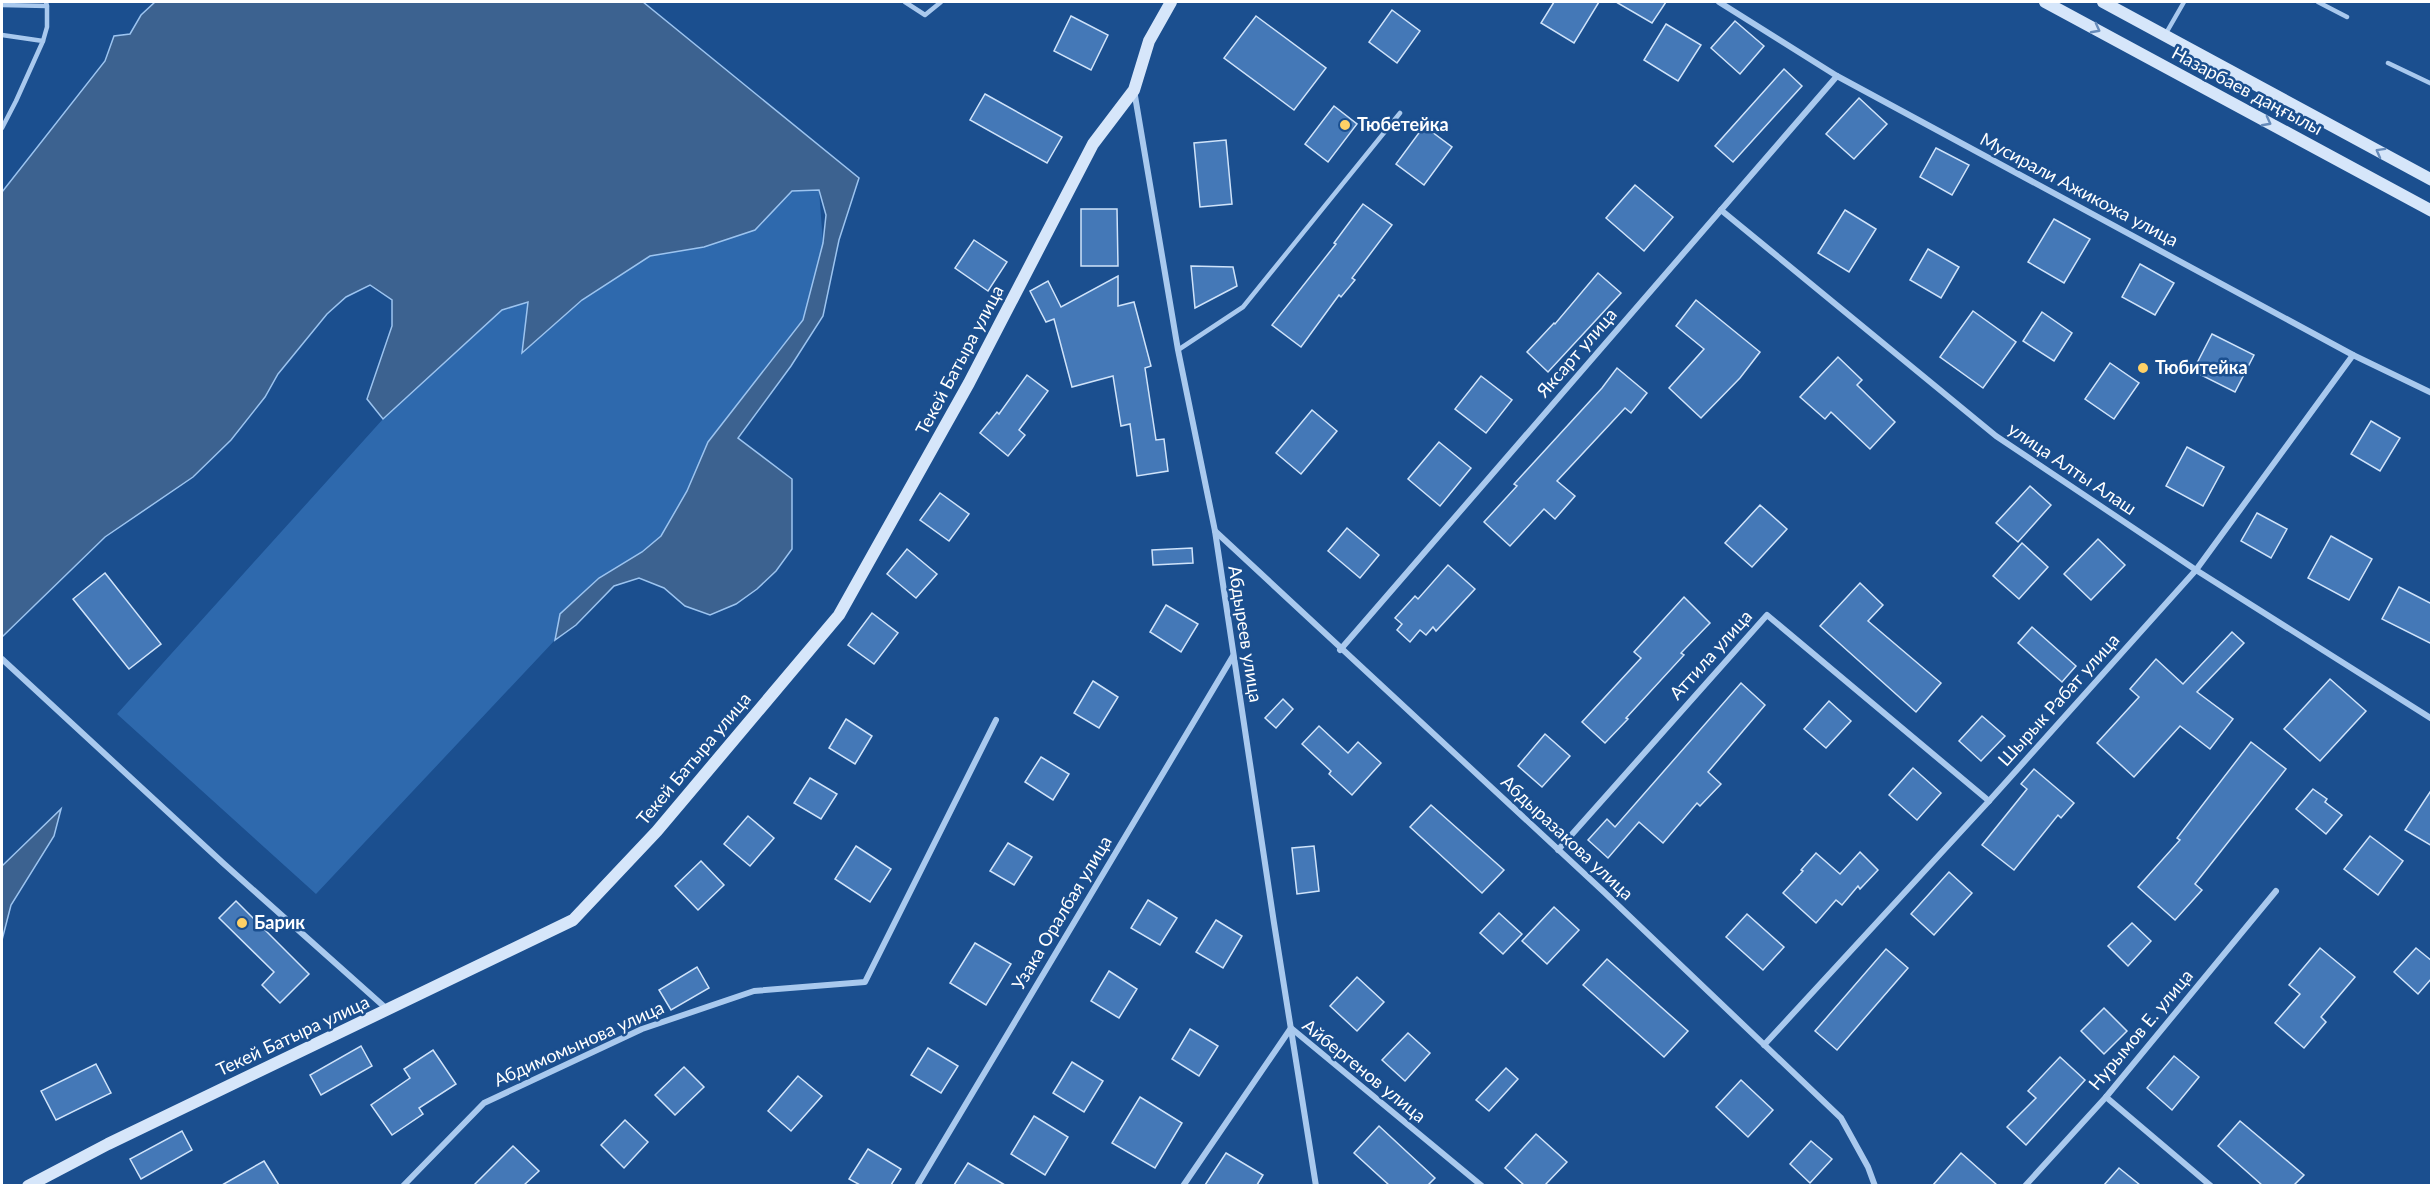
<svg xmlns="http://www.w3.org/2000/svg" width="2433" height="1187" font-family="Lato,sans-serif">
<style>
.green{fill:#2e69ad}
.water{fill:#3c6290;stroke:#9cc4f0;stroke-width:1.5}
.building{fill:#4478b7;stroke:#cfe3fa;stroke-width:1.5}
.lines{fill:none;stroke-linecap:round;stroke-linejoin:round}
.lane{stroke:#a9c9ee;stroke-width:4.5}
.street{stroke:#a9c9ee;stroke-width:6}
.secondary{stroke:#d6e6fa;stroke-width:12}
.oneway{stroke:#668bba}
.poi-dot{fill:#ffd166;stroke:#1b4f8f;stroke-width:2}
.labels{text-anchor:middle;stroke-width:5;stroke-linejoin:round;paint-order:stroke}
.street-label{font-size:18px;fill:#fff;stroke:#1b4f8f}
.poi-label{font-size:18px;font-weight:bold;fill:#fff;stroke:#1b4f8f;text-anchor:start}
</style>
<rect width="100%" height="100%" fill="#1b4f8f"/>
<path class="green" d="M819,190L823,243L803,320L708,442L687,491L661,536L642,552L599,578L560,614L555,640L316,894L117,714L383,419L502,310L528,301L523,352L583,300L650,256L755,230L792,191Z"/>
<g class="water">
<path d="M155,2H643L859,178L839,240L823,316L791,366L738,438L792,479V549L776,571L757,589L736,604L710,615L685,606L664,588L639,578L614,586L576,625L555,640L560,614L599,578L642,552L661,536L687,491L708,442L803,320L823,243L826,215L819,190L792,191L755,230L704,247L650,256L582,300L522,353L528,302L502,310L383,419L367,399L392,326V300L370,285L346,297L327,314L278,374L265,397L231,440L193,477L105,537L2,637V192L105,61L114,36L130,34L141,15Z"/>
<path d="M61,809L54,836L11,905L2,940V866Z"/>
</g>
<g class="building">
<path d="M1554,2H1599L1574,43L1541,23Z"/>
<path d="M1616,2H1666L1652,23Z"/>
<path d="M1392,10L1420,31L1397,63L1369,42Z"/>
<path d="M1071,16L1108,35L1091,70L1054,51Z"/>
<path d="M1256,16L1326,68L1294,110L1224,58Z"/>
<path d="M1735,21L1764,46L1740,74L1711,48Z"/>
<path d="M1666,24L1701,45L1678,81L1644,60Z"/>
<path d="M1784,69L1802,86L1733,162L1715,146Z"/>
<path d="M985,94L1062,137L1047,163L970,120Z"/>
<path d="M1859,98L1887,124L1854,159L1826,134Z"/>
<path d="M1334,106L1357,124L1328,162L1305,144Z"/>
<path d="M1424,126L1452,147L1424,185L1396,164Z"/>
<path d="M1226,140L1232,204L1200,207L1194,143Z"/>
<path d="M1936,148L1969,165L1952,195L1920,177Z"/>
<path d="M1635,185L1673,217L1644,251L1606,218Z"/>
<path d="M1363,204L1392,225L1352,278L1355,280L1341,297L1339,295L1301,347L1272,325L1336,244L1334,243Z"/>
<path d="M1081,209H1117L1118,266H1081Z"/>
<path d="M1845,210L1876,229L1849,272L1818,253Z"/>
<path d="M2054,219L2090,239L2064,283L2028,262Z"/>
<path d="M974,240L1007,262L988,291L955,268Z"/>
<path d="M1928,249L1959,267L1941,298L1910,280Z"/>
<path d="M2140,264L2174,283L2155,315L2122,297Z"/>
<path d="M1191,266L1233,267L1237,286L1195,308Z"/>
<path d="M1598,273L1621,293L1548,372L1527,352L1554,323L1555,324Z"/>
<path d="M1118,276V306L1134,302L1151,366L1145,368L1156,440L1164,439L1168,471L1137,476L1130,424L1121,426L1113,376L1072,387L1054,319L1046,322L1030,291L1048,281L1061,307Z"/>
<path d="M1696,300L1760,352L1740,378L1701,418L1669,388L1704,349L1676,326Z"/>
<path d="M1973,311L2016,342L1983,388L1940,357Z"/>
<path d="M2042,312L2072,333L2054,361L2023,341Z"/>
<path d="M2212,334L2254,355L2235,392L2193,371Z"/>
<path d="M1838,357L1862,380L1857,385L1895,422L1870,449L1831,412L1825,419L1800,397Z"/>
<path d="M2110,363L2139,383L2114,419L2085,399Z"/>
<path d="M1617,368L1647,393L1631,413L1625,408L1557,481L1575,496L1555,519L1544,509L1510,546L1484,522L1517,486L1514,484L1602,388Z"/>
<path d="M1027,375L1048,391L1019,430L1025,435L1008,456L980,433L997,412L999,414Z"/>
<path d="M1481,376L1512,400L1486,433L1455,409Z"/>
<path d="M1312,410L1337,431L1301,474L1276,453Z"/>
<path d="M2371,421L2400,438L2380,471L2351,454Z"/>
<path d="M1439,442L1471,468L1440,506L1408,479Z"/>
<path d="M2187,447L2224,467L2203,506L2166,486Z"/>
<path d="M2030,486L2051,505L2018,542L1996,523Z"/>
<path d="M940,493L969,514L949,541L920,520Z"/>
<path d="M1760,505L1787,529L1752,567L1725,543Z"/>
<path d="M2257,513L2287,529L2271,558L2241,541Z"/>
<path d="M1347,528L1379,555L1360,578L1328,551Z"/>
<path d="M2331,536L2372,559L2349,600L2308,578Z"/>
<path d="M2098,539L2125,565L2091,600L2064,574Z"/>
<path d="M2022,543L2048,567L2019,599L1993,576Z"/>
<path d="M1192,548L1193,563L1153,565L1152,550Z"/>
<path d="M907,549L937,574L916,598L887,574Z"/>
<path d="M1448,565L1475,589L1436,631L1433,627L1426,635L1420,630L1410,642L1397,630L1402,624L1395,618L1415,596L1418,599Z"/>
<path d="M105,573L161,644L129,669L73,599Z"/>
<path d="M1860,583L1883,605L1868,621L1941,683L1916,712L1820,626Z"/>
<path d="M2399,587L2432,604V644L2382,619Z"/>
<path d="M1684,597L1710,623L1681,653L1684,655L1626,718L1628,719L1605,743L1582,722L1641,658L1634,652Z"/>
<path d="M1166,605L1198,624L1181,652L1150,632Z"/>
<path d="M872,613L898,633L874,664L848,645Z"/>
<path d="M2032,627L2076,666L2062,682L2018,643Z"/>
<path d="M2232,632L2244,643L2197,692L2233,719L2210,749L2180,726L2134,777L2097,743L2139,697L2130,689L2156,659L2183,684Z"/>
<path d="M2330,679L2366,711L2320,761L2284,729Z"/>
<path d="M1093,681L1118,697L1099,728L1074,713Z"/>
<path d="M1741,683L1765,705L1708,772L1721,784L1700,806L1697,803L1663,843L1639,822L1608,858L1588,840L1607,819L1615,827Z"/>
<path d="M1283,699L1293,709L1276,728L1265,718Z"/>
<path d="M1829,701L1851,721L1826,748L1804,729Z"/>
<path d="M1982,716L2005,736L1981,761L1959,741Z"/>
<path d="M846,719L872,736L855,764L829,748Z"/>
<path d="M1319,726L1348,753L1358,742L1381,763L1352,795L1329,774L1331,771L1302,744Z"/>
<path d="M1545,734L1570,756L1542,787L1518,766Z"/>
<path d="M2251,742L2286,769L2195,884L2202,890L2175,920L2138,887L2180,840L2177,838Z"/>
<path d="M1041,757L1069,774L1053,800L1025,782Z"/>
<path d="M1913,768L1941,793L1917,820L1889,795Z"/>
<path d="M2034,769L2074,803L2061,818L2058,815L2014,870L1982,845L2027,789L2021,784Z"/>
<path d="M810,778L837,794L821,819L794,803Z"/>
<path d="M2313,789L2327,799L2325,802L2342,815L2326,834L2296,809Z"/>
<path d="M2432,789V846L2405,830Z"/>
<path d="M1431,805L1504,870L1482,893L1410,827Z"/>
<path d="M748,816L774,838L750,866L724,844Z"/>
<path d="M2370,836L2403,861L2378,895L2344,869Z"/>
<path d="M1008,843L1032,857L1014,885L990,871Z"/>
<path d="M856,846L891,869L870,902L835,879Z"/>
<path d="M1314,846L1319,891L1297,894L1292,848Z"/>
<path d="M1860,852L1878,870L1860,889L1858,886L1842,905L1836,900L1816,923L1783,893L1803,871L1801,870L1816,853L1840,874Z"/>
<path d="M701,861L724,885L698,910L675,886Z"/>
<path d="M1949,872L1972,893L1934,935L1911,914Z"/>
<path d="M1148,900L1177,918L1160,945L1131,928Z"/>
<path d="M236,901L309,974L280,1003L262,985L274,972L219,918Z"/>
<path d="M1554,907L1579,930L1547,964L1522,941Z"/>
<path d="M1499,913L1522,934L1503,954L1480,933Z"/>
<path d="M1747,914L1784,947L1763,970L1726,937Z"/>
<path d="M1216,920L1242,936L1223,968L1196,952Z"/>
<path d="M2132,923L2151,941L2128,966L2108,946Z"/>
<path d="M975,943L1011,964L986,1005L950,983Z"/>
<path d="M2320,948L2355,977L2321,1017L2326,1022L2304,1048L2275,1023L2300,994L2289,985Z"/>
<path d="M2416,948L2432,961V978L2418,994L2394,972Z"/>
<path d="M1886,949L1908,968L1837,1050L1815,1031Z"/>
<path d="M1607,959L1688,1031L1664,1057L1583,985Z"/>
<path d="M697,967L709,988L671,1010L659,990Z"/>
<path d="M1109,971L1137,989L1119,1018L1091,1001Z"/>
<path d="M1357,977L1384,1002L1357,1031L1330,1006Z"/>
<path d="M2104,1008L2127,1031L2104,1054L2081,1031Z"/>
<path d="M1190,1029L1218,1046L1199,1076L1172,1059Z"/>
<path d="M1408,1033L1430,1053L1405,1081L1382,1060Z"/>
<path d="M361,1046L372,1066L321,1095L310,1075Z"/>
<path d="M928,1048L958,1066L941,1093L911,1075Z"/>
<path d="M433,1050L456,1084L419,1108L423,1114L392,1135L371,1105L410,1078L404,1069Z"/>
<path d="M2174,1056L2199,1077L2172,1110L2147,1088Z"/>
<path d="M2060,1057L2085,1080L2026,1145L2007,1127L2036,1098L2028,1091Z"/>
<path d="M1072,1062L1103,1081L1084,1112L1053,1093Z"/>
<path d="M96,1064L111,1093L56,1120L41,1091Z"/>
<path d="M684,1067L704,1087L675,1115L655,1095Z"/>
<path d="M1506,1068L1518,1079L1489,1111L1476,1100Z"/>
<path d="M798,1076L822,1096L791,1131L768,1111Z"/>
<path d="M1741,1080L1773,1110L1748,1137L1716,1107Z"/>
<path d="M1140,1097L1182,1123L1155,1168L1112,1143Z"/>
<path d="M1034,1116L1068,1137L1045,1175L1011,1154Z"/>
<path d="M625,1120L648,1142L624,1168L601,1145Z"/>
<path d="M2240,1121L2304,1175L2294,1185H2262L2218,1146Z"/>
<path d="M1379,1126L1435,1178L1428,1185H1389L1354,1153Z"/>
<path d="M182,1131L192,1150L141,1179L130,1159Z"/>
<path d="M1536,1134L1567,1162L1545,1185H1524L1505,1168Z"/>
<path d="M1811,1141L1832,1159L1810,1183L1790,1164Z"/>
<path d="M513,1146L539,1171L524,1185H474Z"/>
<path d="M868,1149L901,1169L891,1185H860L849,1179Z"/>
<path d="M1226,1153L1263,1175L1257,1185H1205Z"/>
<path d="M1961,1153L1997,1185H1933Z"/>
<path d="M264,1161L279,1185H222Z"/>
<path d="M968,1163L1005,1185H954Z"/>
<path d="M2119,1168L2140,1185H2104Z"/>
</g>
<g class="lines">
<g class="lane">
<path d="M905,2L925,15L941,2"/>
<path d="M2318,2L2347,17"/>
<path d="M2,5L47,6L46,2"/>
<path d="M2,35L43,41L16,101L2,128"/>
<path d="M2165,35L2184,2"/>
<path d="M43,41L47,27V6"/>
<path d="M2388,63L2432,84"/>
<path d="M1178,350L1243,307L1400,113"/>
</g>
<g class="street">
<path d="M1719,2L1837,76L2353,355L2432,393"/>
<path d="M1134,90L1178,350L1215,531L1274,923L1316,1186"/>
<path d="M1721,210L1996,436L2196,570L2432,719"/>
<path d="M1215,531L1604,892L1841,1118L1868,1167L1875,1186"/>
<path d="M1340,650L1837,76"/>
<path d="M2,659L223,863L388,1010"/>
<path d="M1558,850L1767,615L1989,801"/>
<path d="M1764,1045L1989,801L2196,570L2353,355"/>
<path d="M2106,1097L2211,1186"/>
<path d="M403,1186L484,1103L642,1029L754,991L865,982L996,720"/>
<path d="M917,1186L1233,656"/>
<path d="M1183,1186L1291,1028L1482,1186"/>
<path d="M2025,1186L2106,1097L2276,891"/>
</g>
<g class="secondary">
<path d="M2045,2L2432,211"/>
<path d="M2103,2L2432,180"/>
<path d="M28,1186L108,1144L573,920L657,831L839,615L969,383L1093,144L1134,90L1149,41L1171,2"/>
</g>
</g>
<defs><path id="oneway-chevron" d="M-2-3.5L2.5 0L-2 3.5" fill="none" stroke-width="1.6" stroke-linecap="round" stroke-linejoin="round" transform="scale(1.5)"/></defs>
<g class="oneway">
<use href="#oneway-chevron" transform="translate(2096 29) rotate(28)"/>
<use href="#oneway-chevron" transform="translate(2267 122) rotate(28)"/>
<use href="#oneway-chevron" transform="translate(2380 152) rotate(-151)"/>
</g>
<g class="poi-dot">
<circle cx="1345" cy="125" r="6"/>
<circle cx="2143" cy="368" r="6"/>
<circle cx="242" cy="923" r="6"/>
</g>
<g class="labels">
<g class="street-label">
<text transform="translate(2247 91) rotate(28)" y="6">Назарбаев даңғылы</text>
<text transform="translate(2079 190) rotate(28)" y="6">Мусирали Ажикожа улица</text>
<text transform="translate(1577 353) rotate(-49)" y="6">Яксарт улица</text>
<text transform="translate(960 360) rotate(-62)" y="6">Текей Батыра улица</text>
<text transform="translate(2072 469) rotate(34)" y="6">улица Алты Алаш</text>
<text transform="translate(1245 634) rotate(81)" y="6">Абдыреев улица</text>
<text transform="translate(1711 655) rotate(-48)" y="6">Аттила улица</text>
<text transform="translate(2059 700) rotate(-48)" y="6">Шырык Рабат улица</text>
<text transform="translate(694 759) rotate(-50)" y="6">Текей Батыра улица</text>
<text transform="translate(1567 838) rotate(43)" y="6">Абдыразакова улица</text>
<text transform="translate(1062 913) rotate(-59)" y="6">Узака Оралбая улица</text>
<text transform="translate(2141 1030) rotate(-50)" y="6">Нурымов Е. улица</text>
<text transform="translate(293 1036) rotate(-25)" y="6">Текей Батыра улица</text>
<text transform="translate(579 1044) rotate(-24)" y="6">Абдимомынова улица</text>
<text transform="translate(1364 1071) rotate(39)" y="6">Айбергенов улица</text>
</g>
<g class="poi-label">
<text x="1357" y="131">Тюбетейка</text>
<text x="2155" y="374">Тюбитейка</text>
<text x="254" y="929">Барик</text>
</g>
</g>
<rect width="2433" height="1187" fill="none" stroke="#ffffff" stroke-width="6"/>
</svg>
